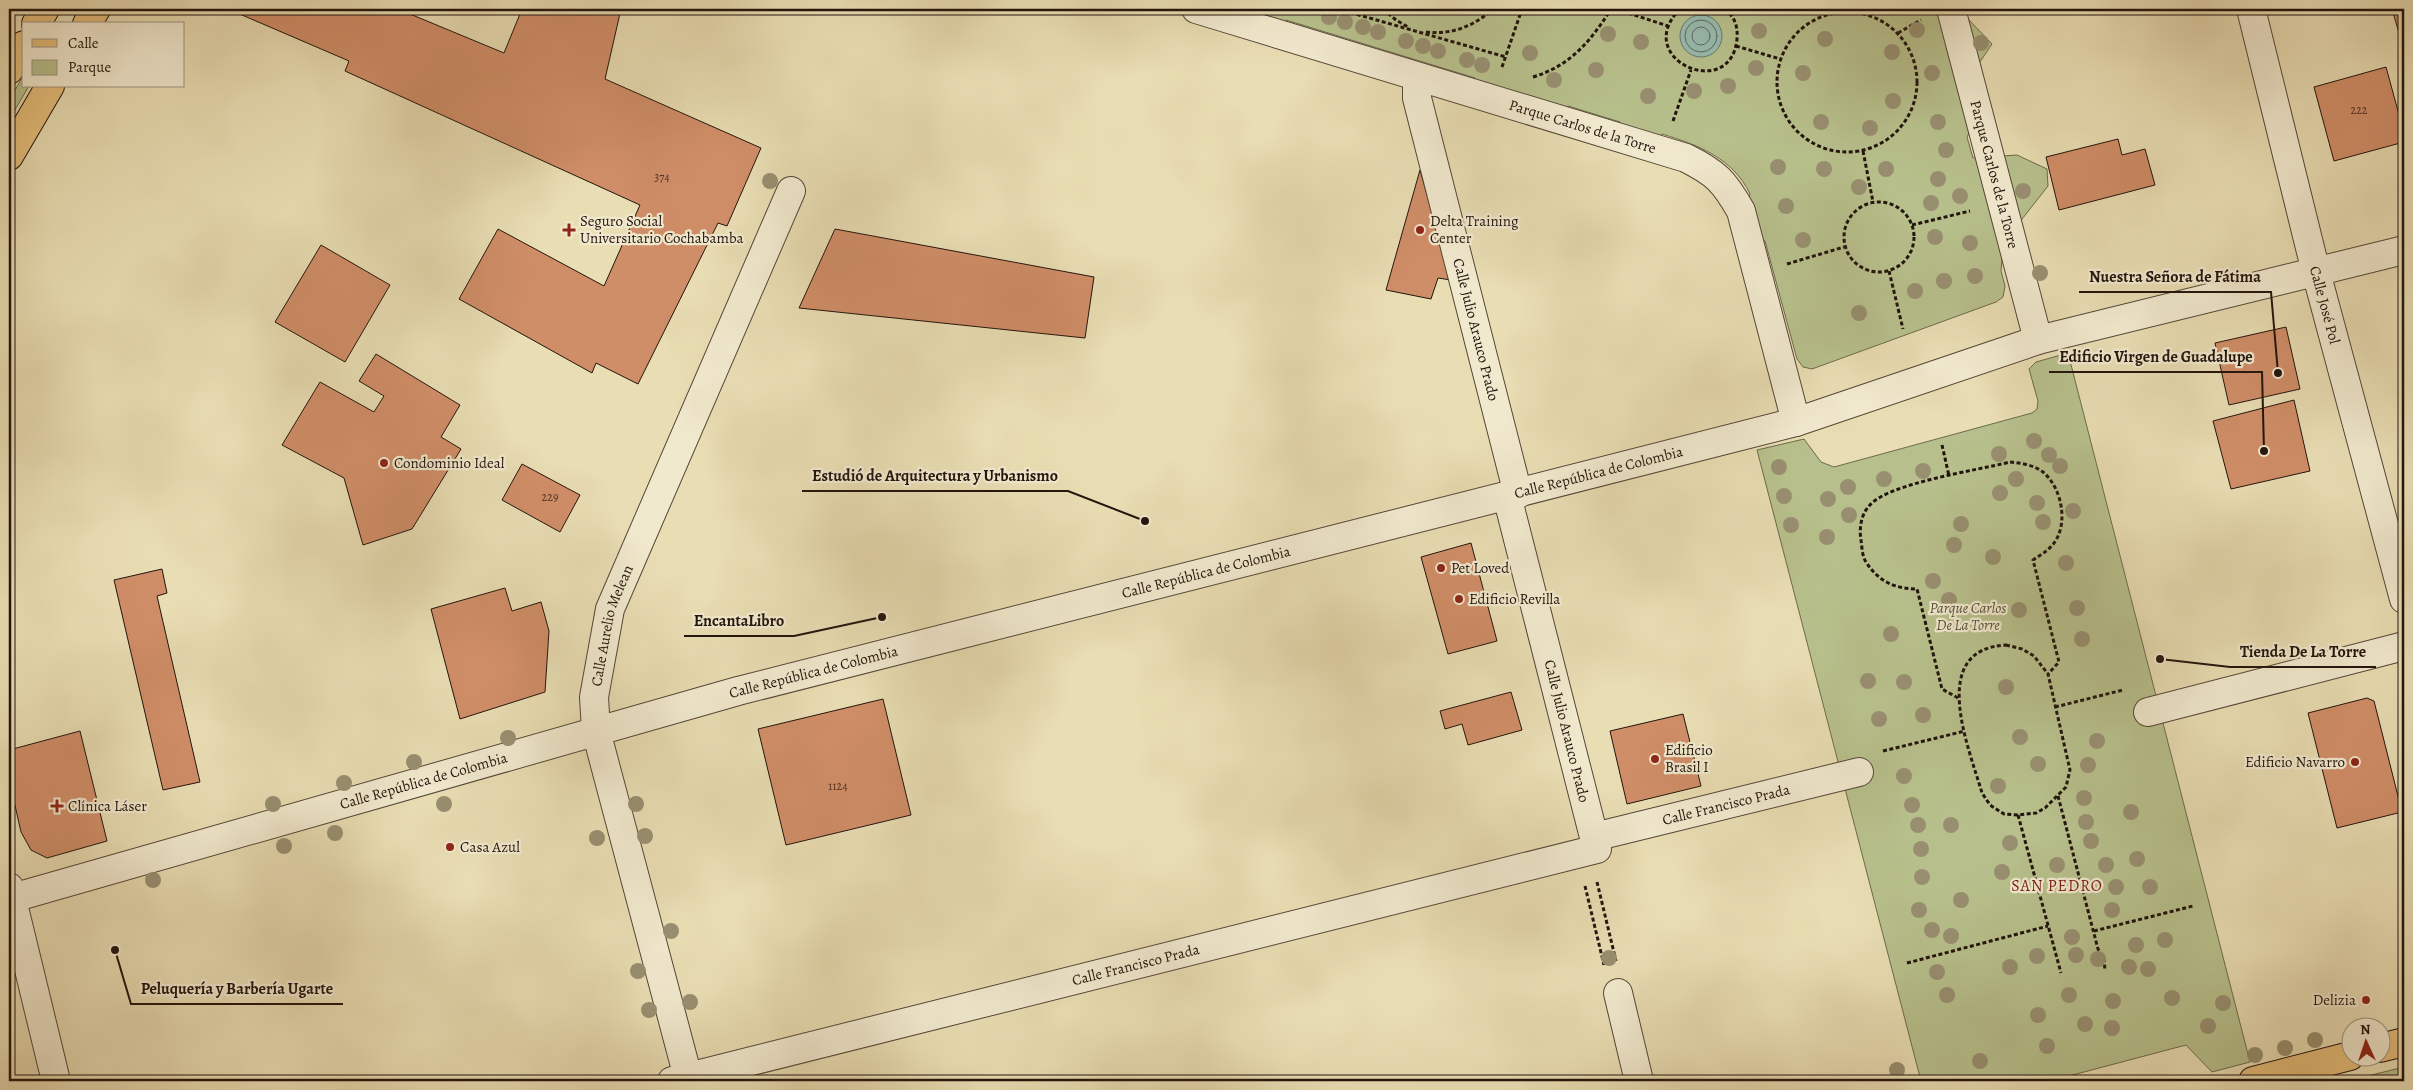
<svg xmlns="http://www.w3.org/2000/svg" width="2413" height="1090" font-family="Alegreya,serif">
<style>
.green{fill:#b7c08c;stroke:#6c6a4c}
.water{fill:#97bbaf;stroke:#68786e}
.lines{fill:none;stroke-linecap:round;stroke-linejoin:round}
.shore{stroke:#5c685e;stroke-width:1}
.building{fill:#d08e68;stroke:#22140d}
.minor-casing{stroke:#544636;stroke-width:30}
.major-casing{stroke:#22140d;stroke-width:30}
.path{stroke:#22140d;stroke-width:3;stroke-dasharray:4 2.5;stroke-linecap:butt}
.minor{stroke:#f1e9ce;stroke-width:28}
.major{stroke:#e4be7a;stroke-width:28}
.tree{fill:#988f70}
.poi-dot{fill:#8f2418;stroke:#f1e9ce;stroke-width:2}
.labels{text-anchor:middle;stroke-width:4.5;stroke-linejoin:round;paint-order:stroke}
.number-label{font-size:12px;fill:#4e3224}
.street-label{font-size:15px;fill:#22140d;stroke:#f1e9ce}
.poi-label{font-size:15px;fill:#22140d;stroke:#f1e9ce;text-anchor:start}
.park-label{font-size:15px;font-style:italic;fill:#565039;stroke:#f1e9ce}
.neighbourhood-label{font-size:16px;letter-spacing:1px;fill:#7a1f14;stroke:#f1e9ce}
.leader{fill:none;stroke:#22140d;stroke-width:2}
.callout-dot{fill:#22140d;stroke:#f1e9ce;stroke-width:2}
.callout-label{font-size:16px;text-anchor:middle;font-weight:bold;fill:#22140d;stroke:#f1e9ce;stroke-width:4.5;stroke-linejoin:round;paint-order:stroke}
</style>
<rect width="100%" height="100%" fill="#e9ddb3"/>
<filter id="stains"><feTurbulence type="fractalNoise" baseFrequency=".004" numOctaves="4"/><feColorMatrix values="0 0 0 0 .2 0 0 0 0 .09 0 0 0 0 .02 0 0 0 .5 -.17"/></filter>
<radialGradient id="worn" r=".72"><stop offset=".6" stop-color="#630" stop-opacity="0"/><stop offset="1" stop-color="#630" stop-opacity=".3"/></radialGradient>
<g class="green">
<path d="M1198,9H1962L1969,20L1992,44L1965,84L1972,128L1967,137L1973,158L2017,155L2047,169L2048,186L2019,223L2004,235L2001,271L2005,286L2003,297L1996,302L1812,369L1803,367L1797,359L1765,241L1758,237L1747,203L1750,194C1733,158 1698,145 1662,134L1657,139L1624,131L1620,122L1568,106L1564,110L1474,86L1475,78L1286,20L1285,26Z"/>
<path d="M24,75V86H29L9,120V100Z"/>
<path d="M2068,353L2250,1062L2212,1072L2186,1045L2050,1081H1921L1757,450L1804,439L1821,462L1834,467L2032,413L2037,409L2038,401L2029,369L2036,362Z"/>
<path d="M2404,1067V1081H2347Z"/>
</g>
<circle class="water" cx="1701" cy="36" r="21"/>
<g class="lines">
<g class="shore">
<circle cx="1701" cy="36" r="16"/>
<circle cx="1701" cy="36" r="9"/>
</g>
</g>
<g class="building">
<path d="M228,9H398L504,53L522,9H621L605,79L761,148L727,226L718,223L638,384L596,363L592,373L459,299L498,229L604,286L640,205L345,71L349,61Z"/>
<path d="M2392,9H2404V50Z"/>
<path d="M2386,67L2404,133V142L2334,161L2314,87Z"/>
<path d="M2118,139L2122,155L2145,149L2155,185L2059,210L2046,157Z"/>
<path d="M1420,170L1451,280L1438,278L1431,299L1386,290Z"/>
<path d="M835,229L1094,277L1085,338L799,308Z"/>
<path d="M321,245L390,285L345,362L275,322Z"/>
<path d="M2286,327L2300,389L2229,405L2215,343Z"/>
<path d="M376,354L460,405L441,437L461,449L412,529L363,545L344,478L282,445L320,382L374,412L384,396L359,381Z"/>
<path d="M2294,400L2310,471L2231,489L2213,421Z"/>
<path d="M522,464L580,495L560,532L502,500Z"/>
<path d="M1471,543L1497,641L1448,654L1421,557Z"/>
<path d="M162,569L167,593L157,596L200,782L163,790L114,580Z"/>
<path d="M505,588L512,611L541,602L549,631L545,692L460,719L431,609Z"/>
<path d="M1511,692L1522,730L1468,745L1462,724L1445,729L1440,711Z"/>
<path d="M2367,698L2374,701L2402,812L2337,828L2308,713Z"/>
<path d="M883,699L911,815L786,845L758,729Z"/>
<path d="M1683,714L1701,786L1627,804L1610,731Z"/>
<path d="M80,731L107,841L47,858L31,850L21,832L9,779V750Z"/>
</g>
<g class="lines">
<defs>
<g id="minor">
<path id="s1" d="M1196,9L1686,158C1716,173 1724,181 1741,211L1796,422"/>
<path id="s2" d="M1951,9L2038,340"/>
<path id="s3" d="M2251,9L2316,272L2404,599"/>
<path id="s4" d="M1417,77V98L1518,494"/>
<path d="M2148,712L2404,646"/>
<path id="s5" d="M1594,837L1859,772"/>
<path d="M9,887L56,1081"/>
<path id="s6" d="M9,899L738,691L1796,422L2038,340L2404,250"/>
<path d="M1618,993L1639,1081"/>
<path id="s7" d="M672,1081L1597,849L1507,496"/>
<path id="s8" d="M689,1081L596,731L594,697L610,609L791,191"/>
</g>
<g id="major">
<path d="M36,24L45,9"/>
<path d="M87,24L96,9"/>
<path d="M9,70L24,45"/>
<path d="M9,156L50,86"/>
<path d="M2380,1048L2404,1042"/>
<path d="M2253,1081L2350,1056"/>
</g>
</defs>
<use href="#minor" class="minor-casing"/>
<use href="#major" class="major-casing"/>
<g class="path">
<path d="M1338,9L1506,57"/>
<path d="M1383,9L1396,20L1408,27"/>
<path d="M1577,9L1584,11L1593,9"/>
<path d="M1616,9L1668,26"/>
<path d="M1680,9C1630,59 1731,103 1737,39C1738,27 1735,16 1724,9"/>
<circle cx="1847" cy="82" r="70"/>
<path d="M1426,32C1452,35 1474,26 1493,9"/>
<path d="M1898,33L1921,20"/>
<path d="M1736,46L1780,59"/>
<path d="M1502,67L1522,9"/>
<path d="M1533,77C1570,66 1591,41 1611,9"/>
<path d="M1673,121L1691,70"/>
<path d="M1863,151L1873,202"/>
<circle cx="1879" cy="237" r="35"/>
<path d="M1912,225L1970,211"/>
<path d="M1787,264L1844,247"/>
<path d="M1889,271L1903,329"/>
<path d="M1942,445L1949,476"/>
<path d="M2006,645L2022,649L2034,656L2048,674L2070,770L2066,787L2045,808L2036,813L2018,815L2004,814L1990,805L1982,793C1969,748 1927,649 2006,645Z"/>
<path d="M1958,698L1942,689L1917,589C1895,589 1878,581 1866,562C1862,556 1862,547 1861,540C1859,528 1861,514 1870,505C1889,483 1979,470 2010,462C2021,463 2034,465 2043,472C2061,487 2068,520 2056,540C2051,549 2042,554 2033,560L2059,662L2048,674"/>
<path d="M2055,707L2123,690"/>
<path d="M1883,751L1965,731"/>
<path d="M2058,796L2098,949L2104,958L2105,971"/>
<path d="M2018,815L2061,973"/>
<path d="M1597,882L1616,961"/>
<path d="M1585,886L1604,965"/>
<path d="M2094,931L2193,906"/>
<path d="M1907,963L2048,926"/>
</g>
<use href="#minor" class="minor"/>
<use href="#major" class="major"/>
</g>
<g class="tree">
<circle cx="1329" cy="17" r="8"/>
<circle cx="1345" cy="22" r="8"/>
<circle cx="1363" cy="27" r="8"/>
<circle cx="1917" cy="30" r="8"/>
<circle cx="1759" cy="31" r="8"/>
<circle cx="1378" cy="32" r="8"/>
<circle cx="1608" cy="34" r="8"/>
<circle cx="1825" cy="39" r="8"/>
<circle cx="1406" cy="41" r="8"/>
<circle cx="1641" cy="42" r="8"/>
<circle cx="1981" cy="43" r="8"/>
<circle cx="1423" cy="46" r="8"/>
<circle cx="1438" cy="51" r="8"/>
<circle cx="1892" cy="52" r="8"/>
<circle cx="1530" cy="53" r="8"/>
<circle cx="1467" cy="60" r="8"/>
<circle cx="1482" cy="65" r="8"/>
<circle cx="1756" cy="68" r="8"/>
<circle cx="1596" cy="70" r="8"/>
<circle cx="1803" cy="73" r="8"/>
<circle cx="1932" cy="73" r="8"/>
<circle cx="1554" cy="80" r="8"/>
<circle cx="1728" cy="86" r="8"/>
<circle cx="1694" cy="91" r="8"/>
<circle cx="1648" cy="96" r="8"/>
<circle cx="1893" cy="101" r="8"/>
<circle cx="1821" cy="122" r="8"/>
<circle cx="1938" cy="122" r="8"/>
<circle cx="1870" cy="128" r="8"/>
<circle cx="1946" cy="150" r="8"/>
<circle cx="1778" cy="167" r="8"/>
<circle cx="1824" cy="169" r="8"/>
<circle cx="1886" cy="169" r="8"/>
<circle cx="1938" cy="179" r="8"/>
<circle cx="770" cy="181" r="8"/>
<circle cx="1859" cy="187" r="8"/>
<circle cx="2023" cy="191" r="8"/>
<circle cx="1960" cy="196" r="8"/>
<circle cx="1931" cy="203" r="8"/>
<circle cx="1786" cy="206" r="8"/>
<circle cx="1935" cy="237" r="8"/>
<circle cx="1803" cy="240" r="8"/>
<circle cx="1970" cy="243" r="8"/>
<circle cx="2040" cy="273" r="8"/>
<circle cx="1975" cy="276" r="8"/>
<circle cx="1944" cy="281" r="8"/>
<circle cx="1915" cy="291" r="8"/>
<circle cx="1859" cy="313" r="8"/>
<circle cx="2034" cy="441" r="8"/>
<circle cx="1999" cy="454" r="8"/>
<circle cx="2049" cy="455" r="8"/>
<circle cx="2060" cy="466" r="8"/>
<circle cx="1779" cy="467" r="8"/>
<circle cx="1923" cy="471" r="8"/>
<circle cx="1884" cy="479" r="8"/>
<circle cx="2016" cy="479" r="8"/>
<circle cx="1848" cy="487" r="8"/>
<circle cx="2000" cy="493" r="8"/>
<circle cx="1784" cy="496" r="8"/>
<circle cx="1828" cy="499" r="8"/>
<circle cx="2037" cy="503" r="8"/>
<circle cx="2073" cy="511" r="8"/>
<circle cx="1849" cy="515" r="8"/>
<circle cx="2043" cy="522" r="8"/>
<circle cx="1961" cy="524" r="8"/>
<circle cx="1791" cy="525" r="8"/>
<circle cx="1827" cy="537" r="8"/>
<circle cx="1954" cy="545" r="8"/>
<circle cx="1993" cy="557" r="8"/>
<circle cx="2066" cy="563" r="8"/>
<circle cx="1933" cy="581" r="8"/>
<circle cx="1949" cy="600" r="8"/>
<circle cx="2077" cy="608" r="8"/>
<circle cx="2019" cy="610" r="8"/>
<circle cx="1891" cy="634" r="8"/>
<circle cx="2082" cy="639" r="8"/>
<circle cx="1868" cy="681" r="8"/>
<circle cx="1904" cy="682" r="8"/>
<circle cx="2006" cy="687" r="8"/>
<circle cx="1923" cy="715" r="8"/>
<circle cx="1879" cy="719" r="8"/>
<circle cx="2020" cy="737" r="8"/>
<circle cx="508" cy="738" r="8"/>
<circle cx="2097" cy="741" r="8"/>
<circle cx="414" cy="762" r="8"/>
<circle cx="2038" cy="764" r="8"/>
<circle cx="2088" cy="765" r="8"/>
<circle cx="1904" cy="776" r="8"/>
<circle cx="344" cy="783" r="8"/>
<circle cx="1998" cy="786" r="8"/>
<circle cx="2084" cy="798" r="8"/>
<circle cx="273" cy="804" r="8"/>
<circle cx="444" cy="804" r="8"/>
<circle cx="636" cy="804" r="8"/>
<circle cx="1912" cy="805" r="8"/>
<circle cx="2131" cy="812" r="8"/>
<circle cx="2086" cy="822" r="8"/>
<circle cx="1918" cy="825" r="8"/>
<circle cx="1951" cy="825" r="8"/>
<circle cx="335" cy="833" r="8"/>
<circle cx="645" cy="836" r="8"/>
<circle cx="597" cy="838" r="8"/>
<circle cx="2091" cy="841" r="8"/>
<circle cx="2010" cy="843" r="8"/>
<circle cx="284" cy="846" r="8"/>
<circle cx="1921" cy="849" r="8"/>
<circle cx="2137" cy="859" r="8"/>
<circle cx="2057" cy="865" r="8"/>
<circle cx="2106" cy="865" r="8"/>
<circle cx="2002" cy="872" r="8"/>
<circle cx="1922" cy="877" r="8"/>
<circle cx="153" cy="880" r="8"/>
<circle cx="2116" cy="887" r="8"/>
<circle cx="2150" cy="887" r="8"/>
<circle cx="1961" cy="900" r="8"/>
<circle cx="1919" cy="910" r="8"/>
<circle cx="2112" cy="910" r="8"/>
<circle cx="1932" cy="930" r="8"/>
<circle cx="671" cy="931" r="8"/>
<circle cx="1951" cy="936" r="8"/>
<circle cx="2072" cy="937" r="8"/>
<circle cx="2165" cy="940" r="8"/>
<circle cx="2136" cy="945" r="8"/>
<circle cx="2076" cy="955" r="8"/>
<circle cx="2037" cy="956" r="8"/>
<circle cx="1609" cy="958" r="8"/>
<circle cx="2098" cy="959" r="8"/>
<circle cx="2010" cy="967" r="8"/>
<circle cx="2129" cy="967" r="8"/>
<circle cx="2148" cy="969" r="8"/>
<circle cx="638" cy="971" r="8"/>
<circle cx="1937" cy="972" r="8"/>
<circle cx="1947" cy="995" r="8"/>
<circle cx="2069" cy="995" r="8"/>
<circle cx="2172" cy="998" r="8"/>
<circle cx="2113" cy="1001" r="8"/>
<circle cx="690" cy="1002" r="8"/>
<circle cx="2223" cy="1003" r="8"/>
<circle cx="649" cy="1010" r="8"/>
<circle cx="2038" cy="1015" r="8"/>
<circle cx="2085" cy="1024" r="8"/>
<circle cx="2208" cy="1026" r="8"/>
<circle cx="2112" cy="1028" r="8"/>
<circle cx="2315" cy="1040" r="8"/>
<circle cx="2047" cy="1046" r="8"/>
<circle cx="2285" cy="1048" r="8"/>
<circle cx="2255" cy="1055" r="8"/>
<circle cx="1980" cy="1061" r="8"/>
<circle cx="1897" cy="1070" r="8"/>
</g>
<g class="poi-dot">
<path d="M566.5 222.5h5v5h5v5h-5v5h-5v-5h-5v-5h5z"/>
<circle cx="1420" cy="230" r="5"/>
<circle cx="384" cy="463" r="5"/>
<circle cx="1441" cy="568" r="5"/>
<circle cx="1459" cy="599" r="5"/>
<circle cx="1655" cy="759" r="5"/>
<circle cx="2355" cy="762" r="5"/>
<path d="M54.5 798.5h5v5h5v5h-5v5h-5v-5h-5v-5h5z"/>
<circle cx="450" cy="847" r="5"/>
<circle cx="2366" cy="1000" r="5"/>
</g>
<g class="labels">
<g class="number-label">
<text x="2359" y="114">222</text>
<text x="662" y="181">374</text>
<text x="550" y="501">229</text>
<text x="838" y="790">1124</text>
</g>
<g class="street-label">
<text dy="5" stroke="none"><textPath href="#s1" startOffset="404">Parque Carlos de la Torre</textPath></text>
<text dy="5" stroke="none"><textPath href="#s2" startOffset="171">Parque Carlos de la Torre</textPath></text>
<text dy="5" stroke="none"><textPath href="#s3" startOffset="305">Calle José Pol</textPath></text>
<text dy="5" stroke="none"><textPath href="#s4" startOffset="260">Calle Julio Arauco Prado</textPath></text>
<text dy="5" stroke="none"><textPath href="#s6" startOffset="1646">Calle República de Colombia</textPath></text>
<text dy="5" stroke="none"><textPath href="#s6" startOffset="1241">Calle República de Colombia</textPath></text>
<text dy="5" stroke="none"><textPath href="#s8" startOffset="470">Calle Aurelio Melean</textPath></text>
<text dy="5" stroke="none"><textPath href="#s6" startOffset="836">Calle República de Colombia</textPath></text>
<text transform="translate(1567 731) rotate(76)" y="5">Calle Julio Arauco Prado</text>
<text dy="5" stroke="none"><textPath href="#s6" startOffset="431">Calle República de Colombia</textPath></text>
<text dy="5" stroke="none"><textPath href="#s5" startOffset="136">Calle Francisco Prada</textPath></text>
<text dy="5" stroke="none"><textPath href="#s7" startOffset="478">Calle Francisco Prada</textPath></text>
</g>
<g class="poi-label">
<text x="580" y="226">Seguro Social<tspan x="580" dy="17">Universitario Cochabamba</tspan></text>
<text x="1430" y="226">Delta Training<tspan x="1430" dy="17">Center</tspan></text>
<text x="394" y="468">Condominio Ideal</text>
<text x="1451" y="573">Pet Loved</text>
<text x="1469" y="604">Edificio Revilla</text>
<text x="1665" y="755">Edificio<tspan x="1665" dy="17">Brasil I</tspan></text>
<text x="2345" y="767" text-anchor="end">Edificio Navarro</text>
<text x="68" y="811">Clínica Láser</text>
<text x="460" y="852">Casa Azul</text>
<text x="2356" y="1005" text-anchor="end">Delizia</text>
</g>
<g class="park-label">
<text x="1968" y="613">Parque Carlos<tspan x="1968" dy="17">De La Torre</tspan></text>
</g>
<g class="neighbourhood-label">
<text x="2057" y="891">SAN PEDRO</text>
</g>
</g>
<path class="leader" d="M2278 373L2271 292H2079M2264 451L2262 372H2049M1145 521L1068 491H802M882 617L794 636H684M2160 659L2230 667H2376M115 950L131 1004H343"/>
<g class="callout-dot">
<circle cx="2278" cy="373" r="5"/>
<circle cx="2264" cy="451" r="5"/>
<circle cx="1145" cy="521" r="5"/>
<circle cx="882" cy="617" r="5"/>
<circle cx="2160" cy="659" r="5"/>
<circle cx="115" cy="950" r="5"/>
</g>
<g class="callout-label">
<text x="2175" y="282">Nuestra Señora de Fátima</text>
<text x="2156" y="362">Edificio Virgen de Guadalupe</text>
<text x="935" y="481">Estudió de Arquitectura y Urbanismo</text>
<text x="739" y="626">EncantaLibro</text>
<text x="2303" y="657">Tienda De La Torre</text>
<text x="237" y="994">Peluquería y Barbería Ugarte</text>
</g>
<rect width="2413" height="1090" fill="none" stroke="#e9ddb3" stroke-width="30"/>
<rect x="10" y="10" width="2393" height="1070" fill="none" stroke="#22140d" stroke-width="2.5"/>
<rect x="15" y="15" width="2383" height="1060" fill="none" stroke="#22140d"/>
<rect x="22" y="22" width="162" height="65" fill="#f1e9ce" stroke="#9e9481"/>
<rect x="32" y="39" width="25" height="8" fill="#e4be7a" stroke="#9e9481"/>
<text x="68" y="48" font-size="15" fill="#22140d">Calle</text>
<rect x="32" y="60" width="25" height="15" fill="#b7c08c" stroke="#9e9481"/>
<text x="68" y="72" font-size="15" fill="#22140d">Parque</text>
<g transform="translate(2366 1042) rotate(357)"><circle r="24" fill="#f1e9ce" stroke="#9e9481"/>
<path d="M0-4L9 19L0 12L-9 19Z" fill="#8f2418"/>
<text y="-8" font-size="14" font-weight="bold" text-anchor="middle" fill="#22140d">N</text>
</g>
<rect width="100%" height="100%" filter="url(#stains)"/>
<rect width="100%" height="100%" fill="url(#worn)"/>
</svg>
